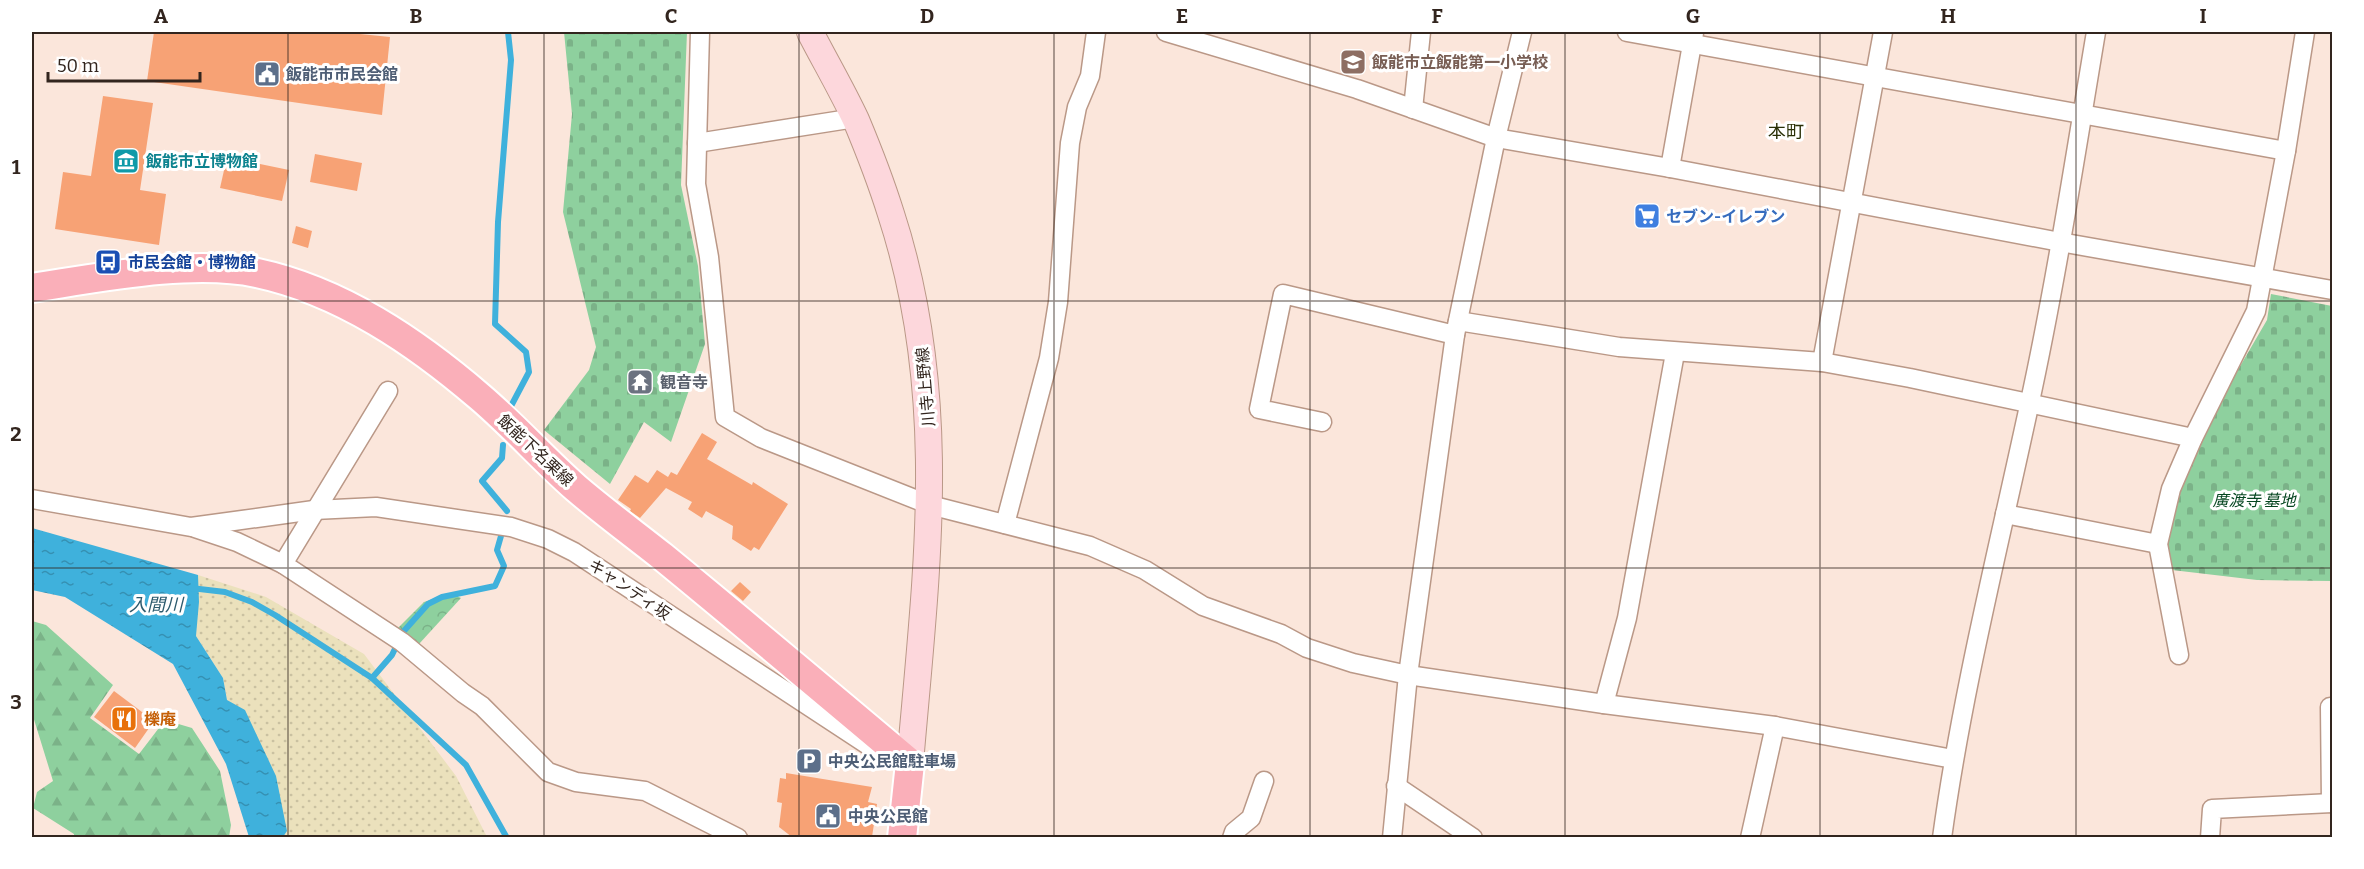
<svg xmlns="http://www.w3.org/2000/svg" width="2364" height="869" font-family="Bitter,'Noto Sans JP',serif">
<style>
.forest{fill:url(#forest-firs)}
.sand{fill:url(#sand-dots)}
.cemetery{fill:url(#cemetery-stones)}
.park{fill:url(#park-crowns)}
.water{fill:url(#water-ripples)}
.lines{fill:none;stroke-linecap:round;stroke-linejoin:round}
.stream{stroke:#3fb1dc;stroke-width:6}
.building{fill:#f7a275}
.street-casing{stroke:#ba9887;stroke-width:21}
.secondary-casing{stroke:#ba9887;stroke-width:28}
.primary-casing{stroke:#fff;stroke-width:32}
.street{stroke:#fff;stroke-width:18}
.secondary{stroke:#fdd7dc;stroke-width:26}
.primary{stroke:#faafb9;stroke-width:28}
.grid{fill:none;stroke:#32251e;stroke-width:1.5;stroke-opacity:0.55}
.labels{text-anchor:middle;stroke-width:6;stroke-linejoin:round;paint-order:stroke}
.education-label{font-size:16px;font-weight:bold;fill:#785e54;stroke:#fff;text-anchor:start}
.service-label{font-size:16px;font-weight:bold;fill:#4e5e75;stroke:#fff;text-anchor:start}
.culture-label{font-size:16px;font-weight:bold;fill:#0d838f;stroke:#fff;text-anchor:start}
.shop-label{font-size:16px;font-weight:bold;fill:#366cbe;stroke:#fff;text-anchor:start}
.transit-label{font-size:16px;font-weight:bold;fill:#164399;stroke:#fff;text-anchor:start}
.worship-label{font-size:16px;font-weight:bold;fill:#5b616d;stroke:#fff;text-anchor:start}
.street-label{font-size:16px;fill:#32251e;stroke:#fff}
.park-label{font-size:16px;font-style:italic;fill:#064621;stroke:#fff}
.food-label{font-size:16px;font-weight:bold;fill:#c56008;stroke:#fff;text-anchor:start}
.neighbourhood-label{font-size:18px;fill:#2a3007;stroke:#fff}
.water-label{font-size:18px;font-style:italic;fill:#2d5b6e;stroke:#fff}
.neatline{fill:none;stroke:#32251e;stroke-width:2}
.grid-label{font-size:20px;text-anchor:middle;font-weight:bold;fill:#32251e}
</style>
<defs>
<pattern id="forest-firs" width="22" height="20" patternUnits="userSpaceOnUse" patternTransform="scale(1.5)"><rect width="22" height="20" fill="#8ed09e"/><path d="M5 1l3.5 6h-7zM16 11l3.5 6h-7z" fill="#7bb288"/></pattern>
<pattern id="sand-dots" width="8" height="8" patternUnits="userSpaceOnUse" patternTransform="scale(1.5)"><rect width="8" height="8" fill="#ebe1bc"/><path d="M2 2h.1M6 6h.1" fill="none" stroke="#cac1a1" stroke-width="1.8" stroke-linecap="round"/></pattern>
<pattern id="cemetery-stones" width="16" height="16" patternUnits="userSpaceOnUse" patternTransform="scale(1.5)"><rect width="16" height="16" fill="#8ed09e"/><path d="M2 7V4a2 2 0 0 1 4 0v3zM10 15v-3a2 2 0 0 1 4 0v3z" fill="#7bb288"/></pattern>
<pattern id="park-crowns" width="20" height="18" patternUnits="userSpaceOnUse" patternTransform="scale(1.5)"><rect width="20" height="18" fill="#8ed09e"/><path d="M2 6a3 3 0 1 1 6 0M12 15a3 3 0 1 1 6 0" fill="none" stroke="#7bb288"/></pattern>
<pattern id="water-ripples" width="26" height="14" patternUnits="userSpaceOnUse" patternTransform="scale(1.5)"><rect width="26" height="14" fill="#3fb1dc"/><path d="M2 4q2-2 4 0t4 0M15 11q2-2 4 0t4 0" fill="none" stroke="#3590b2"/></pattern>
</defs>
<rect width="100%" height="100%" fill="#fbe6db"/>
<path class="forest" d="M32,621L46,625L113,685L90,718L139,754L165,720L192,728L220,771L231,825L229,837H74V834L33,808L37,792L53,781L32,713Z"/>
<path class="sand" d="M198,575L266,597L364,654L456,776L487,837H283L287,831L227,700L223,678L196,636Z"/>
<g class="cemetery">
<path d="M564,32H687L681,185L698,266L705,344L671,442L644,422L610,484L544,430L589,370L596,347L563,212L572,114Z"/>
<path d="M2271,294L2332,306V581L2257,580L2172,570L2164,537L2176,487L2225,392L2267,320Z"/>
</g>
<path class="park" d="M451,593L461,598L419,644L397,629L424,602Z"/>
<path class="water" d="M32,528L198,575L199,602L196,636L223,678L227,700L245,710L276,776L287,831L283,837H249L226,764L173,664L65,597L32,590Z"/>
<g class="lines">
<g class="stream">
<path d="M508,32L511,60L498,222L495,324L526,352L529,372L510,408"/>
<path d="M503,445L502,458L482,481L507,511"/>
<path d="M191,588L225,592L252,602L275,615L372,678L466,765L507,838"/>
<path d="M372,678L392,655L403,632L428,604L442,597L495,586L504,566L497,550L501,536"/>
</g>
</g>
<g class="building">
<path d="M154,32H340L390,37L382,115L147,81Z"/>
<path d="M103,96L153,103L140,190L166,194L159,245L55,229L63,172L91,176Z"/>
<path d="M315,154L362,163L357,191L310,182Z"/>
<path d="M227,157L289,170L282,201L220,188Z"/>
<path d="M296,226L312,231L308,248L292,243Z"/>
<path d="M702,433L717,442L707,459L752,485L753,482L788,504L759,550L754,547L751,551L732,539L733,526L706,511L702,518L688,509L692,502L666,488L640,518L630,511L631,509L618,500L635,475L648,483L657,470L668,477L671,472L677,475Z"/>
<path d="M740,582L751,592L743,601L731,591Z"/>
<path d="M114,691L154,721L135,748L94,717Z"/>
<path d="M786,773L872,787L868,802L877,804L872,837H792L779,827L782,803L777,802L780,778L786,779Z"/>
</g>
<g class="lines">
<defs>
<g id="street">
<path d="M700,32L696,184L709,257L725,417L761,438L930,505L1090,546L1145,570L1203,606L1281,634L1307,648L1353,663L1408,675L1604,704L1775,726L1953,759"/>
<path d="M1166,32L1357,89L1496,138L1670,168L2060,242L2332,290"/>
<path d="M1627,32L2286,151"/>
<path d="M1413,109L1421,32"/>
<path d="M697,143L855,118"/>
<path d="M1670,168L1694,33"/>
<path d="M1458,321L1619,347L1822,362L1910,378L2193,438"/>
<path d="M1822,362L1883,32"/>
<path d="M388,391L283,564L402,642L463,693L482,706L548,772L576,782L645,791L738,838"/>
<path d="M1322,422L1259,409L1283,294L1455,335"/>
<path d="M32,499L191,527L314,510L376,507L511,527L548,539L574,552L880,753"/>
<path d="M2005,514L2158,544"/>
<path d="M1005,524L1049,358L1058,302L1070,143L1077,107L1090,76L1096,32"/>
<path d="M195,528L237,542L283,564"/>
<path d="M2179,655L2158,544L2171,489L2193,438L2256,311L2286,151L2305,32"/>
<path d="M1604,704L1627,618L1675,353"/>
<path d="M2330,707L2331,803"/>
<path d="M1396,786L1473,838"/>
<path d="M1232,838L1234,832L1251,818L1264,781"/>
<path d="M1392,838L1408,675L1455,335L1496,138L1522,32"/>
<path d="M1750,838L1775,726"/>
<path d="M1942,838C1962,692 1998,550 2029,406C2056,282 2075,157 2096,32"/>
<path d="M2210,838L2212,809L2332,803"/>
</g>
<path id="secondary" d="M810,32C825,61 842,90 856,120C869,151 881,182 891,214C951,398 926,575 910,763"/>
<path id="primary" d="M32,288C98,278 191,259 257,273C341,291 416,342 480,397C514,426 543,459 576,488C604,512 634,534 663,557C746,625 828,694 910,763L902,838"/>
</defs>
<use href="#street" class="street-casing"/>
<use href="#secondary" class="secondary-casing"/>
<use href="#primary" class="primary-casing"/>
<use href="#street" class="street"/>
<use href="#secondary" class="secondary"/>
<use href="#primary" class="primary"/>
</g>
<path class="grid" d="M288,32V838M544,32V838M799,32V838M1054,32V838M1310,32V838M1565,32V838M1820,32V838M2076,32V838M32,301H2332M32,568H2332"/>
<defs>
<symbol id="school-square" viewBox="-11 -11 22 22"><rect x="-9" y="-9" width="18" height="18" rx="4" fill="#8d6e63" stroke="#fff"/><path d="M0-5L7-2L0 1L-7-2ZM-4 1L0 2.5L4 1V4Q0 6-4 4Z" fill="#fff"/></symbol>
<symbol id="civic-square" viewBox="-11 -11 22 22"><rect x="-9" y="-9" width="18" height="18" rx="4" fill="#5c6f8a" stroke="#fff"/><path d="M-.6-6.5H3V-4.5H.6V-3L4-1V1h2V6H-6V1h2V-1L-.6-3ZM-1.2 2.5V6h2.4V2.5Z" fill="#fff"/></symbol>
<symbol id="museum-square" viewBox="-11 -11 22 22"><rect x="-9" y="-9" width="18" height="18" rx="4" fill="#0f9aa8" stroke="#fff"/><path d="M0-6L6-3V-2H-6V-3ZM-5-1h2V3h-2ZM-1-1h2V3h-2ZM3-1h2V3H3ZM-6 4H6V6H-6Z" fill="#fff"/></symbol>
<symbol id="supermarket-square" viewBox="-11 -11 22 22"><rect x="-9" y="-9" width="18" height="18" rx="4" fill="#3f7fe0" stroke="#fff"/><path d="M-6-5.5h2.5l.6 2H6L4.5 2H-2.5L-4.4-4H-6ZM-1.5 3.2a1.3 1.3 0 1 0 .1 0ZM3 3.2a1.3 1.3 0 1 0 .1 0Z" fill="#fff"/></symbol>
<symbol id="bus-square" viewBox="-11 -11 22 22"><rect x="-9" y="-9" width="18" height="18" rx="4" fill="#1a4fb4" stroke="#fff"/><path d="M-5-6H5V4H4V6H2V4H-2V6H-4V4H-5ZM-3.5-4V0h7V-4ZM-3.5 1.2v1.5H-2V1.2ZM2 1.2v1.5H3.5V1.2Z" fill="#fff"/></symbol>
<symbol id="temple-square" viewBox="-11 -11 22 22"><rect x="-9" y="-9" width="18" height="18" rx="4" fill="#6b7280" stroke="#fff"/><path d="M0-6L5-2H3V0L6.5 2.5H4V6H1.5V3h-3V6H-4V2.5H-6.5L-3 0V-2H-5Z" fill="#fff"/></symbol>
<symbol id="restaurant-square" viewBox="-11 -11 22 22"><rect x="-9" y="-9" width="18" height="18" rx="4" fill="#e8710a" stroke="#fff"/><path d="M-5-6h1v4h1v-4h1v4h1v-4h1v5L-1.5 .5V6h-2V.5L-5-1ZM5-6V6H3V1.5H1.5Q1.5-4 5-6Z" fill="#fff"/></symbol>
<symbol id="parking-square" viewBox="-11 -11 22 22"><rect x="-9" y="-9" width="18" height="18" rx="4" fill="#5c6f8a" stroke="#fff"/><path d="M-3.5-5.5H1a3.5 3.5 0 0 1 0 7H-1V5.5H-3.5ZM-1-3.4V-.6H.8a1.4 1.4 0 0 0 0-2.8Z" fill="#fff"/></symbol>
</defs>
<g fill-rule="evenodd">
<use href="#school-square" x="1338" y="47" width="30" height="30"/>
<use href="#civic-square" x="252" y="59" width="30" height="30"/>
<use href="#museum-square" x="111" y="146" width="30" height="30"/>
<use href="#supermarket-square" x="1632" y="201" width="30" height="30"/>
<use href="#bus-square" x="93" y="247" width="30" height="30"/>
<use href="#temple-square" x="625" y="367" width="30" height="30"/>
<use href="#restaurant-square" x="109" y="704" width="30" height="30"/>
<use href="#parking-square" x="794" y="746" width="30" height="30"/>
<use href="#civic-square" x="813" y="801" width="30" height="30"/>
</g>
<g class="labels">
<g class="education-label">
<text x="1372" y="68">飯能市立飯能第一小学校</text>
</g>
<g class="service-label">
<text x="286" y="80">飯能市市民会館</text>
<text x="828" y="767">中央公民館駐車場</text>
<text x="848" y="822">中央公民館</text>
</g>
<g class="culture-label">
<text x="146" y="167">飯能市立博物館</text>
</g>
<g class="shop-label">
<text x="1666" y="222">セブン-イレブン</text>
</g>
<g class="transit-label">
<text x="128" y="268">市民会館・博物館</text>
</g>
<g class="worship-label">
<text x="660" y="388">観音寺</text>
</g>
<g class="street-label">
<text transform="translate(925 387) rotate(-95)" y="6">川寺上野線</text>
<text transform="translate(536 450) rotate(43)" y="6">飯能下名栗線</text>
<text transform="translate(630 589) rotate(34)" y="6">キャンディ坂</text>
</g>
<g class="park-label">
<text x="2254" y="506">廣渡寺 墓地</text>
</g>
<g class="food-label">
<text x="144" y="725">櫟庵</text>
</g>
<g class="neighbourhood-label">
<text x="1786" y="138">本町</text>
</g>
<g class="water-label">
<text x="156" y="611">入間川</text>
</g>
</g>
<rect width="2364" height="869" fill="none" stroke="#ffffff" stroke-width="66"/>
<path d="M48 72v9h152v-9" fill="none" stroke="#32251e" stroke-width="3"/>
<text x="57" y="72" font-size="18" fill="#32251e" stroke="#ffffff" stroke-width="4.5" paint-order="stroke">50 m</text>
<rect x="33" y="33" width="2298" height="803" class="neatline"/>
<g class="grid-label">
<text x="161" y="23">A</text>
<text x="416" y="23">B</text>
<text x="671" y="23">C</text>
<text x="927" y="23">D</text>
<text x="1182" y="23">E</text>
<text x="1437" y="23">F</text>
<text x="1693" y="23">G</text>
<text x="1948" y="23">H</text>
<text x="2203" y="23">I</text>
<text x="16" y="174">1</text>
<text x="16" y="441">2</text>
<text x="16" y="709">3</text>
</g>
</svg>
